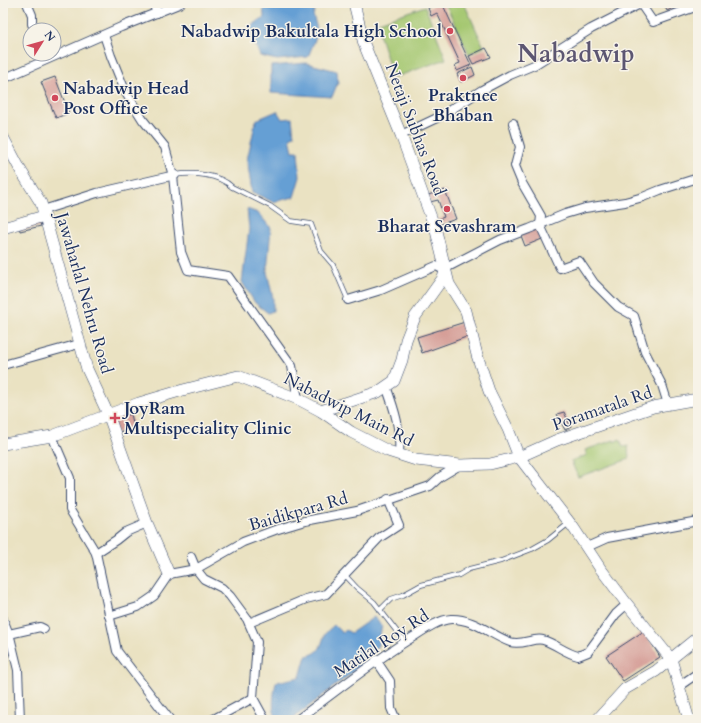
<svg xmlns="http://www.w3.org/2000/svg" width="701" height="723" font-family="Cardo,serif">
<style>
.green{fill:#a4c770;stroke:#607b67}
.water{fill:#659fd4;stroke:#406799}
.building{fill:#d69f98}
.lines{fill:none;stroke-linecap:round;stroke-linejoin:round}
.lane-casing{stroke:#3a4a6d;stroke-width:5.5}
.street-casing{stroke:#3a4a6d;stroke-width:10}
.secondary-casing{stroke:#3a4a6d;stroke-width:12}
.lane{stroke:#fff;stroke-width:4}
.street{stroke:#fff;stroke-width:8}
.secondary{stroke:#fff;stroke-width:11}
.poi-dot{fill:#d1495b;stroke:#f7f3e8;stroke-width:1.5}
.labels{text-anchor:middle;stroke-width:3;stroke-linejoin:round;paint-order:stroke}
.poi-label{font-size:17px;font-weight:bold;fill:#1b2f5e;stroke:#f7f3e8;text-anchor:start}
.street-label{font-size:17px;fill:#1b2f5e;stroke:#f7f3e8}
.town-label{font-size:25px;font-weight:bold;fill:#5c5672;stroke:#f7f3e8}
</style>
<rect width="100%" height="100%" fill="#f7f3e8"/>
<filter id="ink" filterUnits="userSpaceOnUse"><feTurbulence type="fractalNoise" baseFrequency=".025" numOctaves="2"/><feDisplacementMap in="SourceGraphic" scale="8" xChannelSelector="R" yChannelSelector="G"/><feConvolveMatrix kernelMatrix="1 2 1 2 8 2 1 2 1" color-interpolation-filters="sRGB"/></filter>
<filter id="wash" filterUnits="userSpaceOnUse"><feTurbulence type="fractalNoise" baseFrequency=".012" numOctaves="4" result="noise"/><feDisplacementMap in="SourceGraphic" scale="16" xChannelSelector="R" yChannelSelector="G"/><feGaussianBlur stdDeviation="0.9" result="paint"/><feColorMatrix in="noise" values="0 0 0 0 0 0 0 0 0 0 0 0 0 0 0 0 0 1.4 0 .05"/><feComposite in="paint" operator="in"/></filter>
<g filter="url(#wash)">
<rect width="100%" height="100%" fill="#eae2c2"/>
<g class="green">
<path d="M445,3H464L484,47L469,54Z"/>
<path d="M425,6L446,59L393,78L376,23Z"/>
<path d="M620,439L623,447L628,446L629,459L578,477L571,461L587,455L585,450L614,440V442Z"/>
</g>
<g class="water">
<path d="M263,3H318L313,15L318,32L308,57L277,60L260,56L249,28L264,17Z"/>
<path d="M306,63L337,71L338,82L332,97L271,93V66Z"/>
<path d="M277,111L282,119L292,118L294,136L290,138L293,151H298L300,177L294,197L273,202L252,192L247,160L256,120Z"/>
<path d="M247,209L258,213L271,228L267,272L273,298V311L268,313L255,303L242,282L249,229Z"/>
<path d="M374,617L382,626L377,648L354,671L291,720H278C270,711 274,693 276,682L300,677L306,656C321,653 320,647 325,634C327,631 331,628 334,625L342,633L346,630L351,633Z"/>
</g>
<g id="blocks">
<g class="building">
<path d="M439,3H442L471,65L457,71L455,65L460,63L437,13L431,16L428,8Z"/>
<path d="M663,3H683L667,11Z"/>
<path d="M486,48L491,57L473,64L469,56Z"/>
<path d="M472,67L475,75L461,82L457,74Z"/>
<path d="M55,77L69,113L56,118L41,82Z"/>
<path d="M445,190L456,219L438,225L436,220L444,217L438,200L430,202L428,195Z"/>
<path d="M39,219L41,226L20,231L19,225Z"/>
<path d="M537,227L542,239L525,246L520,233Z"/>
<path d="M465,322L469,336L422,353L417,337Z"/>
<path d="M128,408L130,413L127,414L128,415L131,414L134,427L116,433L110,415Z"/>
<path d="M564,412L571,427L565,430L557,414Z"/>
<path d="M644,631L660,657L623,681L606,656Z"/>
</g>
</g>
</g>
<g filter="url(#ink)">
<use href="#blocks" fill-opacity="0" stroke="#3a4a6d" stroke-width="1"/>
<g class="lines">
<defs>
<g id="lane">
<path d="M175,175C192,172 219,174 232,187L270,206L291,221L311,224L321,251L333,265L348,300"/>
<path d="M344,574L357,588L374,602L405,642"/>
<path d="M380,610L391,599L403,595L421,585L459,575L469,569L501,561L532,549L548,540L569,523"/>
</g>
<g id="street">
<path d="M27,3L32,15V24L35,30"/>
<path d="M153,3L157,13"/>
<path d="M640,3L653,22L698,6"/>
<path d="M104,35L111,56L126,93L143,120L165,147L173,176L181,252L188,270L228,276L292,366L298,399"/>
<path d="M3,79L121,27L181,3"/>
<path d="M513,123L520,147L515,166L522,183L541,216L540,225L560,268L579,261L594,283L618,307L634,316L645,352L662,385L668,404"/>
<path d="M401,135L439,117L482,90L510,75L534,65L591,29L640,4"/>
<path d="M43,210L97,193L175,175"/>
<path d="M348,300L381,290L436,266L442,269L446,268L500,240L529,229L565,214L585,208L625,202L643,197L660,190L698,178"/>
<path d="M3,365L79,344"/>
<path d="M386,386C395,411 401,429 399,455"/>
<path d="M52,436L70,478V510L96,553L117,651L170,720"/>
<path d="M587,547L607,538L698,521"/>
<path d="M96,553L116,540L126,532L147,523"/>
<path d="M191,557L196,569L204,579L222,588L230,596L247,619L257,642L253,698L265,720"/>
<path d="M109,616L138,607L154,596L169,574L196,569L243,542L275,530L305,521L357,511L430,486L440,477L460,465"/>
<path d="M3,619L10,637L18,670L20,720"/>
<path d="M249,623L306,599L326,594L379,538L399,525L388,499"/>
<path d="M9,634L40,627L44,629"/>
<path d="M376,660L390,681L391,708L396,720"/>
<path d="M679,686L698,673"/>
<path d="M212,720L253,698"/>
<path d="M297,720C335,692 372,662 413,637C424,630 438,620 451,619C473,618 491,635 510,642C522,646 534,637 543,640C556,644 565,653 578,656L588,652L616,614L627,604"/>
</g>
<g id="secondary">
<path d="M354,3L364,44L401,135L436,231L449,284L466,311L477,355L489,391L508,429L519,457L573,527L600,568L627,604L671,659L689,720"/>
<path d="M3,137L21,171L41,203L87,369L108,414L147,523L169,574"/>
<path d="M3,228L44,216"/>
<path d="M321,411L378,392L394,381L402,360L406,340L415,317L443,278L446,268"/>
<path d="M3,444L52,436L139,403L183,390L238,376L298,399L321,411L351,432L388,451L416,460L460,465L490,464L519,457L557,440L653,407L698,399"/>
<path d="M597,720L625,689L656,671L698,637"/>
</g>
</defs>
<use href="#lane" class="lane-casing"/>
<use href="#street" class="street-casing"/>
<use href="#secondary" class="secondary-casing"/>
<use href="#lane" class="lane"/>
<use href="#street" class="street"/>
<use href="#secondary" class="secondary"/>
</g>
</g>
<g class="poi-dot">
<circle cx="450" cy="31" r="4"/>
<circle cx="463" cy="78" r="4"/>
<circle cx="55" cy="98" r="4"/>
<circle cx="447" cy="209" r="4"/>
<path d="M113 412h4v4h4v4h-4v4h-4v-4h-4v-4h4z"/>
</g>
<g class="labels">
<g class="poi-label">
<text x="442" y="37" text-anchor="end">Nabadwip Bakultala High School</text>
<text x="63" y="94">Nabadwip Head<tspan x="63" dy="20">Post Office</tspan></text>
<text x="463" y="101" text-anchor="middle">Praktnee<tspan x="463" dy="20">Bhaban</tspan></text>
<text x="447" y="232" text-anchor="middle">Bharat Sevashram</text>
<text x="124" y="414">JoyRam<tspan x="124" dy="20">Multispeciality Clinic</tspan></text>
</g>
<g class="street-label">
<text transform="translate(416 129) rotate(69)" y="6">Netaji Subhas Road</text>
<text transform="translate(85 293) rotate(74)" y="6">Jawaharlal Nehru Road</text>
<text transform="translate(602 408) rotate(-19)" y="6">Poramatala Rd</text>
<text transform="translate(349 409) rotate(27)" y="6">Nabadwip Main Rd</text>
<text transform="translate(298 511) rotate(-16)" y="6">Baidikpara Rd</text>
<text transform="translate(381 643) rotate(-33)" y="6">Matilal Roy Rd</text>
</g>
<g class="town-label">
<text x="576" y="62">Nabadwip</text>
</g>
</g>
<rect width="701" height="723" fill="none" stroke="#f7f3e8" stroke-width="16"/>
<g transform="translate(42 42) rotate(53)"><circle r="19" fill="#f7f3e8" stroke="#9fa5b1"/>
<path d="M0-3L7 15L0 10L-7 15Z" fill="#d1495b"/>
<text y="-6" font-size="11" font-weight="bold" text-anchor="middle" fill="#1b2f5e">N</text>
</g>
</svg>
